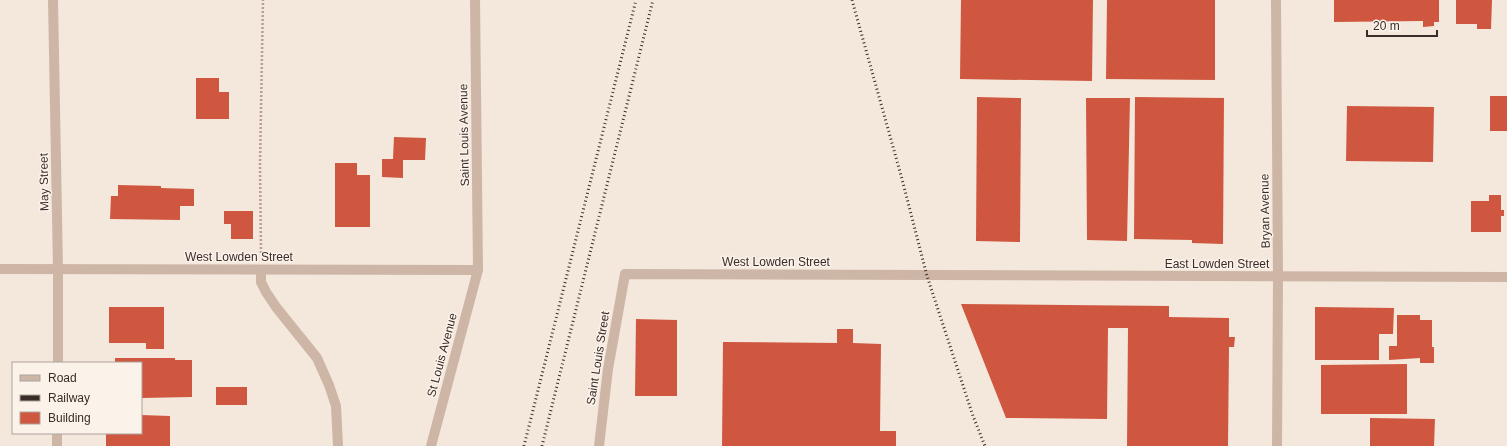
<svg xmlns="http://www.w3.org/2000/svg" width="1507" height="446" font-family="Helvetica,sans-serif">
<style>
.building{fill:#d0573f}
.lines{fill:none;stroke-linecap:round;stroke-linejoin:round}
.path{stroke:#ba9f91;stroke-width:2.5;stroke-dasharray:2 2;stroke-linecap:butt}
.service{stroke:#ceb6a7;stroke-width:10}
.minor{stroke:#ceb6a7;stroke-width:10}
.rail{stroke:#3a2c28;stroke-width:3;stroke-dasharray:1 3;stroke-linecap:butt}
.labels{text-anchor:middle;stroke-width:3;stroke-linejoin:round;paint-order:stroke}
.street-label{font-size:12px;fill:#3a2c28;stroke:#fbf2ea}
</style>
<rect width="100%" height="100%" fill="#f4e7dc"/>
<g class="building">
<path d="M961,0H1093L1092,81L960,79Z"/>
<path d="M1107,0H1215V80L1106,79Z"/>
<path d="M1334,0H1439V22H1434V26L1423,27V21L1334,22Z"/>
<path d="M1456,0H1492L1491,29H1477V24H1456Z"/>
<path d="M196,78H219V92H229V119H196Z"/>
<rect x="1490" y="96" width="17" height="35"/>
<path d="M977,97L1021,98L1020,242L976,241Z"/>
<path d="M1135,97L1224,98L1223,244L1192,243V240L1134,239Z"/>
<path d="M1086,98H1130L1127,241L1087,240Z"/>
<path d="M1347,106L1434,107L1433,162L1346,161Z"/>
<path d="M394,137L426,138L425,160H403V178L382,177V159H393Z"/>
<path d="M335,163H357V175H370V227H335Z"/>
<path d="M118,185L161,186V188L194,189V206H180V220L110,219L111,196H118Z"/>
<path d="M1489,195H1501V210H1504V216H1501V232H1471V201H1489Z"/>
<path d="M224,211H253V239H231V224H224Z"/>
<path d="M961,304L1169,306V317L1229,318V337H1235L1234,347H1229L1228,446H1127L1128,328H1108L1107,419L1006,418Z"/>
<path d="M109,307H164V349H146V343H109Z"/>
<path d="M1315,307L1394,308L1393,334H1379V360H1315Z"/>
<path d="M1397,315H1420V320H1432V347H1434V363H1420V358L1389,360V346H1397Z"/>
<path d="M636,319L677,320V396H635Z"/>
<path d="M837,329H853V343L881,344L880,431H896V446H722L723,342L837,343Z"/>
<path d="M115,358H175V360H192V397L141,398V363H115Z"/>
<path d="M1407,364V414H1321V365Z"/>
<rect x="216" y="387" width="31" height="18"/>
<path d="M141,415L170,416V446H106V433H141Z"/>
<path d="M1370,418L1435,419L1434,446H1370Z"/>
</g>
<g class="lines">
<path class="path" d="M261,253L260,165L263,0"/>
<path class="service" d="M261,270V282L266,292L276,307L317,358L329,385L336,406L338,446"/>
<g class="minor">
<path d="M53,0L58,269V363"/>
<path d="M1276,0L1278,277L1277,446"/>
<path d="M0,269L478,270"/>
<path d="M57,446V433"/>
<path d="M431,446L478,270L475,0"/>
<path d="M599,446L608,369L625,274L1507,277"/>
</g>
<g class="rail">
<path d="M852,0L902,179L927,276L973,416L985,446"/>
<path d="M524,446L636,0"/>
<path d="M542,446L653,0"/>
</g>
</g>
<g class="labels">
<g class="street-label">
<text transform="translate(464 135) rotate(-91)" y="4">Saint Louis Avenue</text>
<text transform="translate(44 182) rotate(-91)" y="4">May Street</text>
<text transform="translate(1265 211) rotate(-91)" y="4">Bryan Avenue</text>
<text x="239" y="261">West Lowden Street</text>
<text x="776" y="266">West Lowden Street</text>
<text x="1217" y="268">East Lowden Street</text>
<text transform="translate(442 355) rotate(-75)" y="4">St Louis Avenue</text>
<text transform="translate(598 358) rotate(-81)" y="4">Saint Louis Street</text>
</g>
</g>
<rect x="12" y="362" width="130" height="72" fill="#fbf2ea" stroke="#aea39c"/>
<rect x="20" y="375" width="20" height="6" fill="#ceb6a7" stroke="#aea39c"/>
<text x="48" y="382" font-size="12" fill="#3a2c28">Road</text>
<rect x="20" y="395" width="20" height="6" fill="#3a2c28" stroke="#aea39c"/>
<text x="48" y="402" font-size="12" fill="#3a2c28">Railway</text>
<rect x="20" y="412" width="20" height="12" fill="#d0573f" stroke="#aea39c"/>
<text x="48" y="422" font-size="12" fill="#3a2c28">Building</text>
<path d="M1367 30v6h70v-6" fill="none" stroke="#3a2c28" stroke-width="2"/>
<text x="1373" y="30" font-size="12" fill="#3a2c28" stroke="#fbf2ea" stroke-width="3" paint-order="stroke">20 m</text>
</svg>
